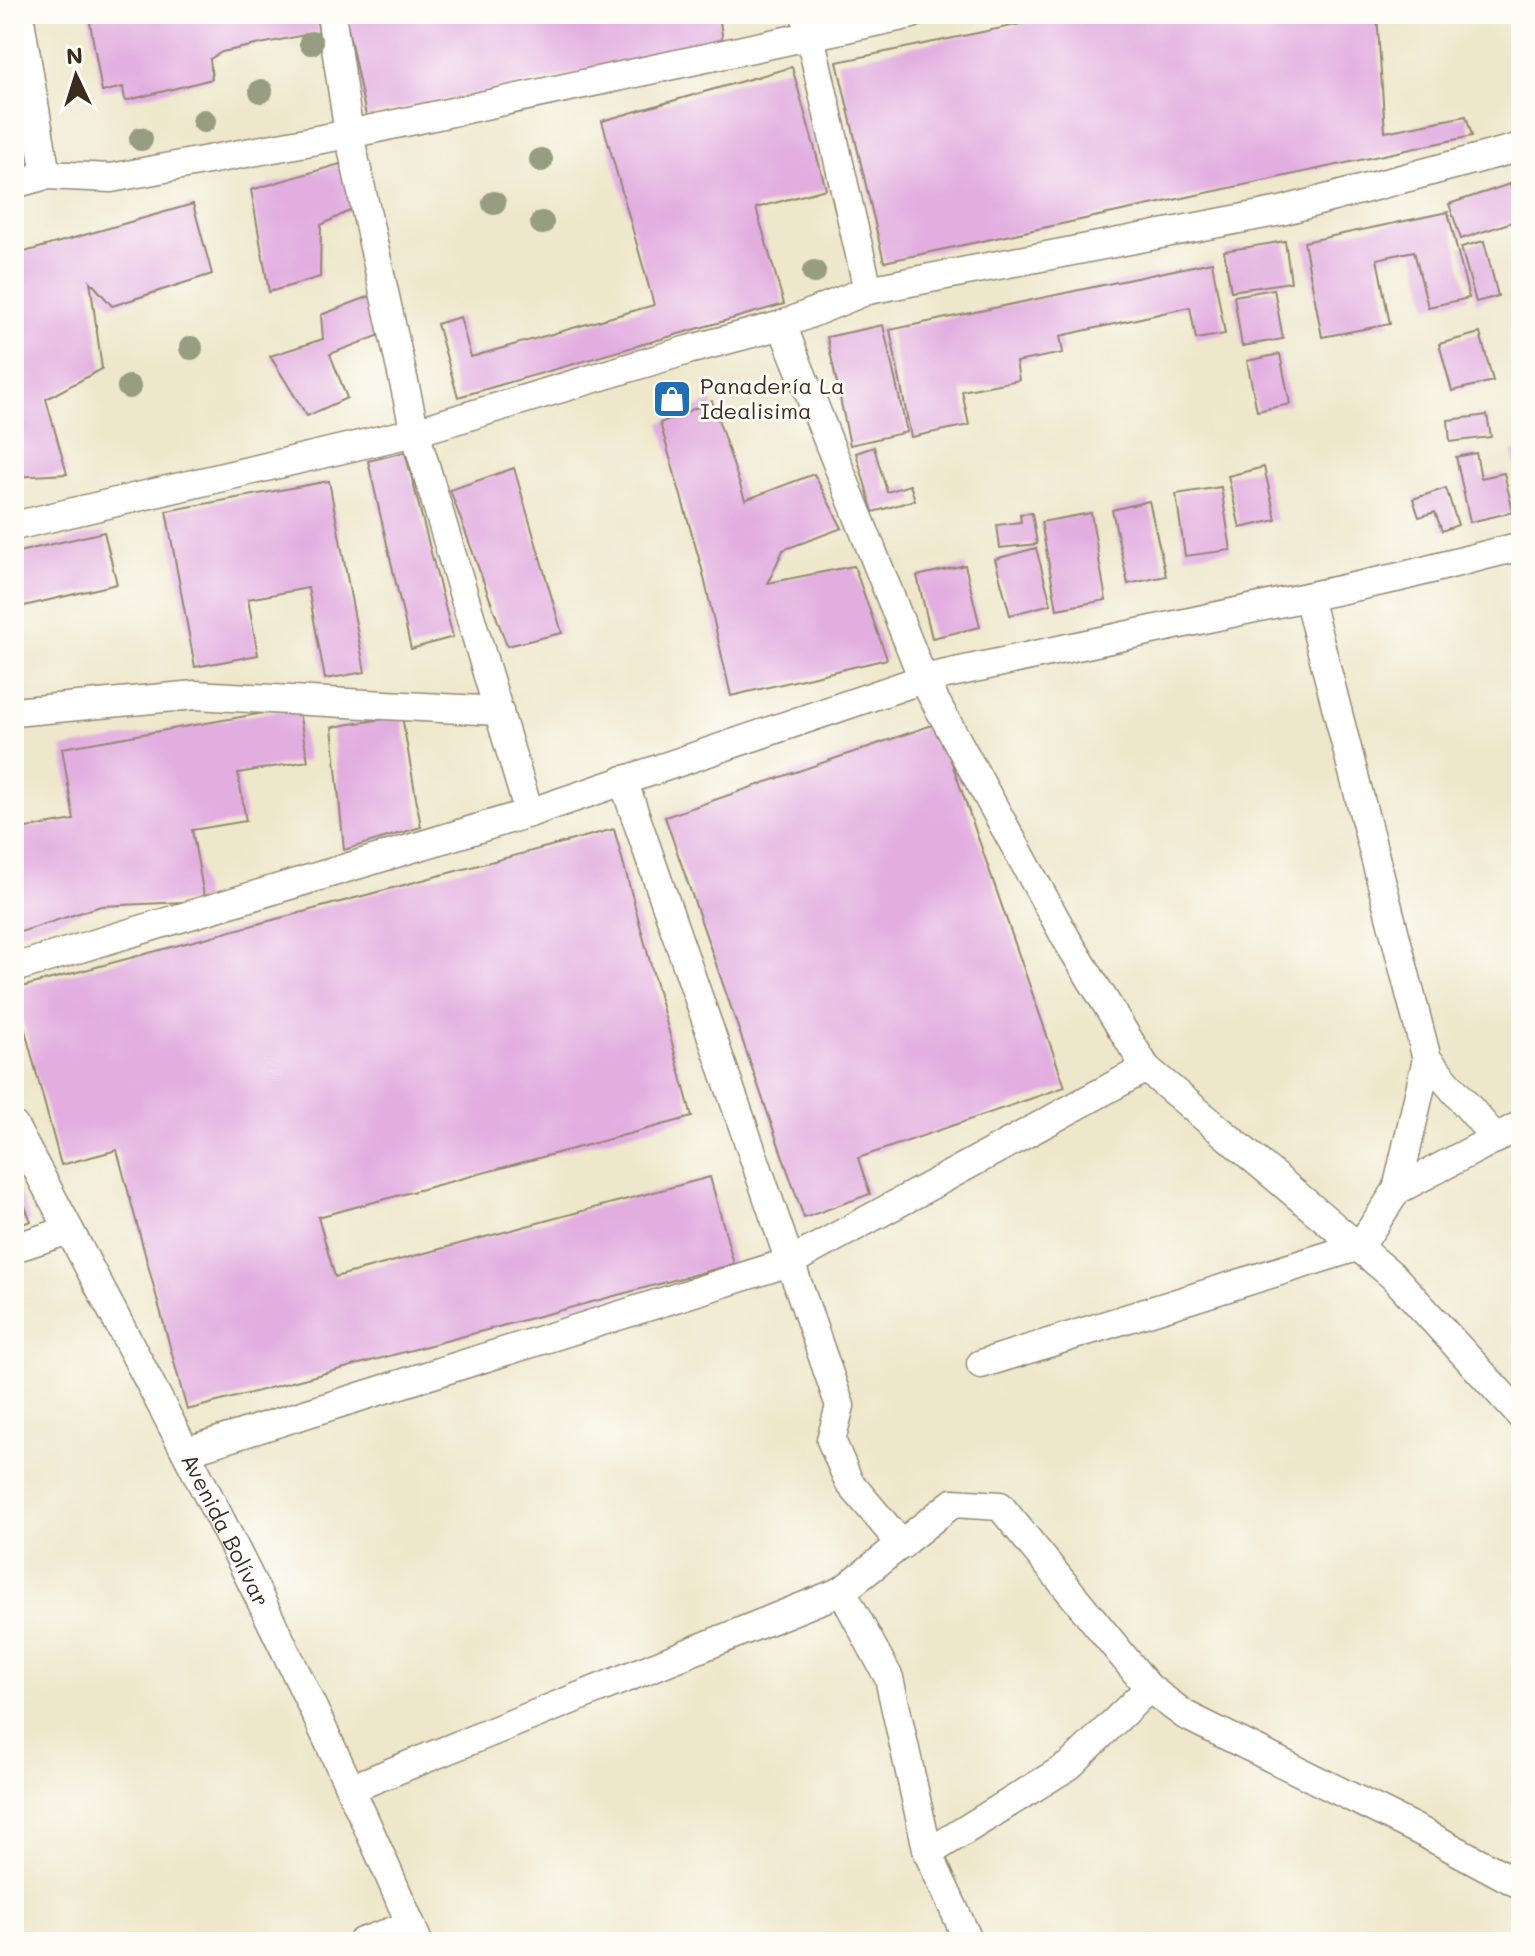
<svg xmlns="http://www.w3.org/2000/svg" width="1535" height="1956" font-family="Mali,sans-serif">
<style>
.green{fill:#70c88d;stroke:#567956;stroke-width:2}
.building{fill:#e2aee0}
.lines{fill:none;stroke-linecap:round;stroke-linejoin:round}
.street-casing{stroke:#948874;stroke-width:31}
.street{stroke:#fff;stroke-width:28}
.tree{fill:#969d81}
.labels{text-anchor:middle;stroke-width:6;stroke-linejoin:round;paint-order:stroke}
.poi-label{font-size:22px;fill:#3b2a1e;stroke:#fdfcf7;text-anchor:start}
.street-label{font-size:22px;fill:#3b2a1e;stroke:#fdfcf7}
</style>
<rect width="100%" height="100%" fill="#fdfcf7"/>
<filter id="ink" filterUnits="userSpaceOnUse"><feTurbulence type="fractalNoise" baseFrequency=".0125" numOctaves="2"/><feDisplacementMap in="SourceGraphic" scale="16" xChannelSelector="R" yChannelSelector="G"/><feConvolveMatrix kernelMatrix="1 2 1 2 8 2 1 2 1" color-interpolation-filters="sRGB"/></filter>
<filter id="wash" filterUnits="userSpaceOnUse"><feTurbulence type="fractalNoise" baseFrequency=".006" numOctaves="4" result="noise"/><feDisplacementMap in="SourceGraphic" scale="32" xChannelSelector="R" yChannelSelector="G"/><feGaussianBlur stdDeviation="1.8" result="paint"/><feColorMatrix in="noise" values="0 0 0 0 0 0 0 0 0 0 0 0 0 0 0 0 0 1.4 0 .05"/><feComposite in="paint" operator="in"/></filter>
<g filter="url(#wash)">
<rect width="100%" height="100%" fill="#eee7cb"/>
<path class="green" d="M14,59L36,168L14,175Z"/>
<g id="blocks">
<g class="building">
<path d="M106,14H315L319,32L222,52L210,59L212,79L125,101L123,87L102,92L89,17Z"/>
<path d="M345,14H719L723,43L366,116Z"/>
<path d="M1069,14H1377L1385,132L1466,116L1472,136L884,262L837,62Z"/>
<path d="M792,67L826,189L756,208L784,304L458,397L437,324L460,317L471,357L654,305L602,121Z"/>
<path d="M340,164L355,208L321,225L320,277L269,292L251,190Z"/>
<path d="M1510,184L1521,219L1461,239L1449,204Z"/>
<path d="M193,204L212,274L112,306L90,281L102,369L46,399L67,474L14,477V255Z"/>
<path d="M1448,212L1469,298L1428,307L1414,251L1377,259L1390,324L1322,337L1304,242Z"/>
<path d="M1285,241L1291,282L1231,291L1224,251Z"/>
<path d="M1484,241L1498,296L1476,302L1461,247Z"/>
<path d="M1212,262L1225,334L1196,339L1190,307L1060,336L1063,353L1016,362L1019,380L962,391L969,425L911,437L890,330Z"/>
<path d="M1274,289L1283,339L1242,346L1234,296Z"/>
<path d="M370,296L383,334L330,354L347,398L307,416L270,356L323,339L321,315Z"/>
<path d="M883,325L907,432L850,445L827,337Z"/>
<path d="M1480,333L1493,381L1452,391L1439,344Z"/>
<path d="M1280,354L1290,404L1257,411L1247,361Z"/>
<path d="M712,401L745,500L814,474L842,528L783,550L768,583L854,566L887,659L731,696L702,569L660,423Z"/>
<path d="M1487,415L1491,437L1450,442L1448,420Z"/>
<path d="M874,447L887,492L910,485L915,500L873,512L856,453Z"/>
<path d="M1521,450V488H1520L1512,452Z"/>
<path d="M405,452L453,637L411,649L368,461Z"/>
<path d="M1476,453L1481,478L1504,473L1513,512L1470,522L1456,457Z"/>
<path d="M1264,467L1276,520L1240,528L1228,476Z"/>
<path d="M514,468L562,633L507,646L450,490Z"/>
<path d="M329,481L365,672L325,679L308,588L248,599L258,655L195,667L166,511Z"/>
<path d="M1221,487L1231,550L1185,556L1176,494Z"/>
<path d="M1446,488L1458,525L1442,531L1435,512L1419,517L1413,499Z"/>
<path d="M1149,501L1166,576L1128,584L1112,510Z"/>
<path d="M1032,513L1037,544L1000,548L997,525L1021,522L1020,514Z"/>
<path d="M1091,513L1106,600L1057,609L1041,522Z"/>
<path d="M104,532L117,584L20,607L14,582V553Z"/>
<path d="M1036,548L1051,604L1010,615L995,559Z"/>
<path d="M965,565L980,627L932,638L917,576Z"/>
<path d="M298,707L308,761L238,773L246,821L192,830L205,901L101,906L14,934V830L74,820L62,748Z"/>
<path d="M402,716L421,827L344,850L332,727Z"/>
<path d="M938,723L1065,1087L858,1158L870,1194L804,1218L665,817Z"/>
<path d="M614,829L692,1117L318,1217L335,1277L710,1177L734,1264L187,1410L117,1150L61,1165L14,989Z"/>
<path d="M14,1181L31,1221L14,1227Z"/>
</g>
</g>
</g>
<g filter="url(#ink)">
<use href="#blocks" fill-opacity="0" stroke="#948874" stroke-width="2"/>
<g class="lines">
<defs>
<g id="street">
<path d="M19,14L46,175"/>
<path d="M331,14L349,134L415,432L529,813"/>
<path d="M805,14L868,290"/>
<path d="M14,184L46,175L111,178L349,134L912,14"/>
<path d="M782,325L923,679L1067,940L1146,1068L1394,1277L1521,1416"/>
<path d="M14,526L415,432L688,350L782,325L868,290L1281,211L1521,147"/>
<path d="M1308,597L1427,1059L1496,1139"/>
<path d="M14,712L195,695L499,711"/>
<path d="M623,780L840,1406L831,1440L849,1482L902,1545"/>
<path d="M14,968L529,813L923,679L1400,577L1521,546"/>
<path id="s1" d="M14,1126C157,1394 300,1662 418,1942"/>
<path d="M1397,1190L1427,1059"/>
<path d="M14,1248L69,1230"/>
<path d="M981,1364L1360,1246L1397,1190L1521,1125"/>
<path d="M187,1451L790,1262L1146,1068"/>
<path d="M842,1591L889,1678L928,1853L969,1942"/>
<path d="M352,1788L842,1591L953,1503L1000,1506L1149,1688L1185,1715L1424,1833L1521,1885"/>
<path d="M928,1853L1070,1765L1149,1688"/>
<path d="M362,1942L411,1925"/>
</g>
</defs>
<use href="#street" class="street-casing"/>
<use href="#street" class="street"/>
</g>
<g class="tree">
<circle cx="311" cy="43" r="12"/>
<circle cx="261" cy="91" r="12"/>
<circle cx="204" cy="121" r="12"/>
<circle cx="141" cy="139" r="12"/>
<circle cx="541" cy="160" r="12"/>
<circle cx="494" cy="203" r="12"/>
<circle cx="542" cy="223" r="12"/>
<circle cx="814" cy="272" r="12"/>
<circle cx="191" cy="348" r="12"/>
<circle cx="129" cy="387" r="12"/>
</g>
</g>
<defs>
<symbol id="shop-square" viewBox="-11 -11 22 22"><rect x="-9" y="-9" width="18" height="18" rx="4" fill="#1f6fb2" stroke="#fdfcf7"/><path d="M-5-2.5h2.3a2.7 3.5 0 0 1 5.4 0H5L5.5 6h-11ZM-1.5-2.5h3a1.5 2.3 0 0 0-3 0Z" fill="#fff"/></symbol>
</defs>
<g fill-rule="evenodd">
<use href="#shop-square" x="650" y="377" width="44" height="44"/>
</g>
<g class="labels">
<g class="poi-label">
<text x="700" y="394">Panadería La<tspan x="700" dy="25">Idealisima</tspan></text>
</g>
<g class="street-label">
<text dy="8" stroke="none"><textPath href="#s1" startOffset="456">Avenida Bolívar</textPath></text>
</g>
</g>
<rect width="1535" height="1956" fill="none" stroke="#fdfcf7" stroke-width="48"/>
<g transform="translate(76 76) rotate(356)" stroke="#fdfcf7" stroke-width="6" paint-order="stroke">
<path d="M0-6L14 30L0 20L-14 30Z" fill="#3b2a1e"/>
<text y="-12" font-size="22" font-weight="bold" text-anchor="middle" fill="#3b2a1e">N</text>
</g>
</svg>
